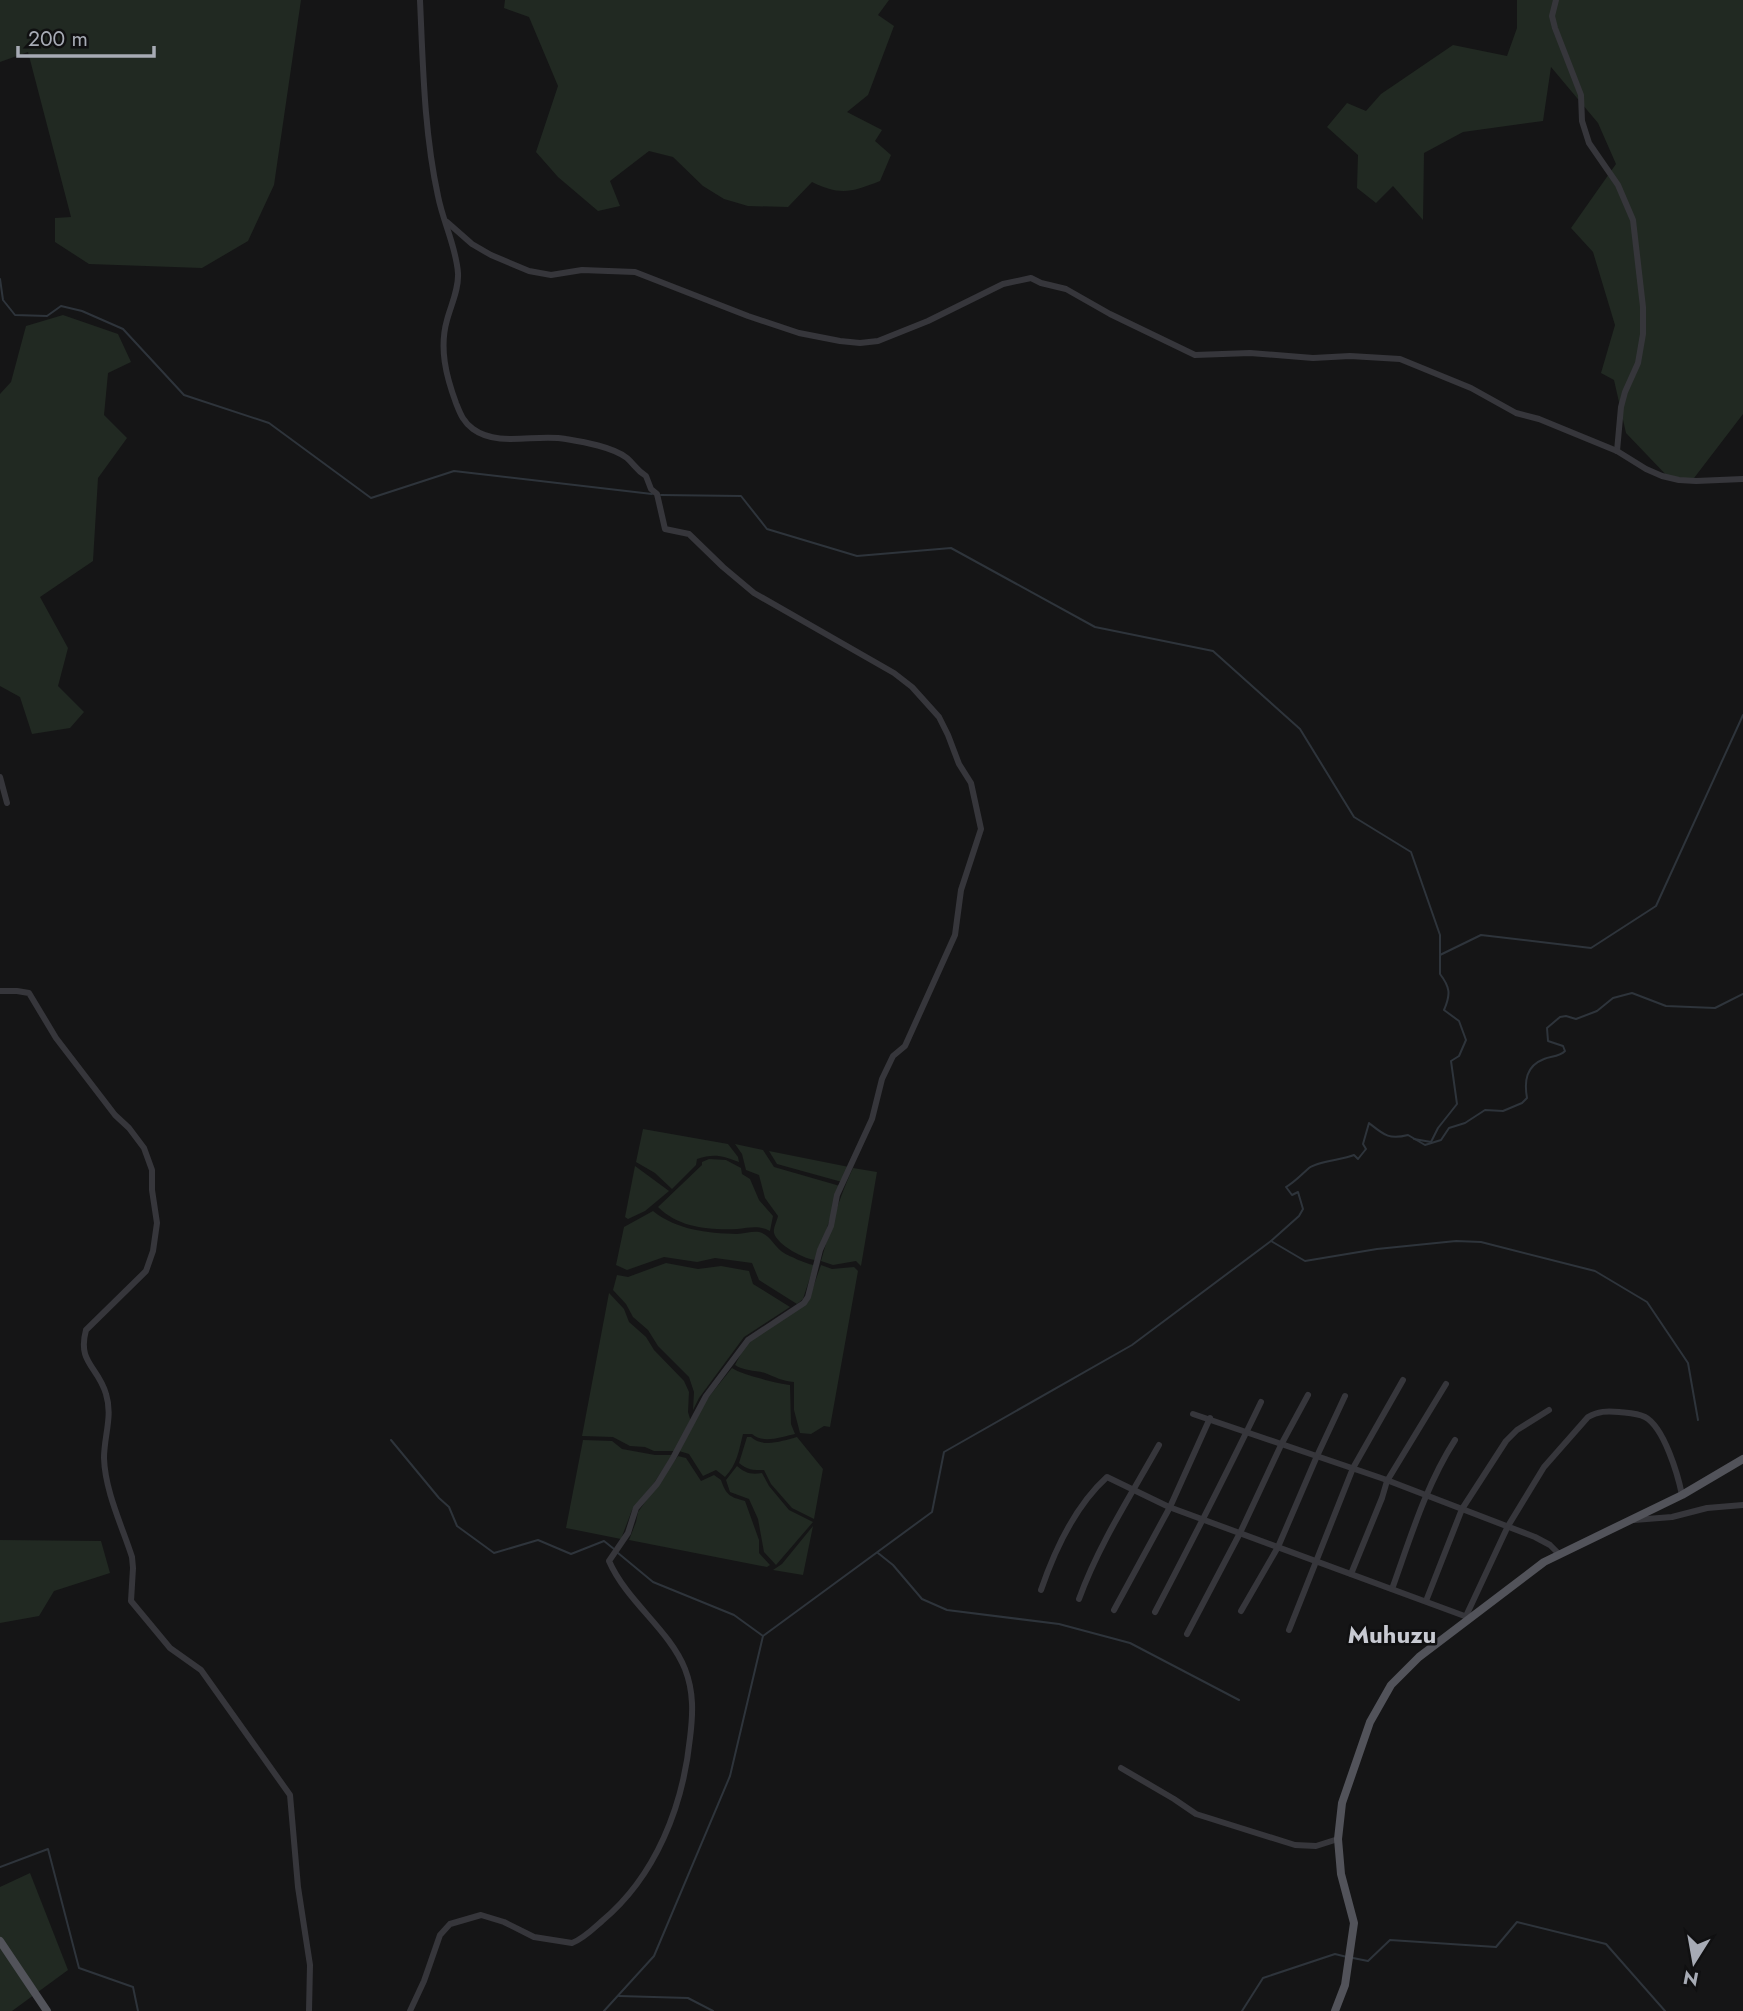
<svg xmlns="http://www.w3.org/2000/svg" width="1743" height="2011" font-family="Jost,sans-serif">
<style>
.green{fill:#212922}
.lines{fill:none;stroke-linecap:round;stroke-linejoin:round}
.stream{stroke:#2e343b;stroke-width:2}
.minor{stroke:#36363b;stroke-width:6}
.major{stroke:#52535a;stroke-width:8}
.labels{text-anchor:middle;stroke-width:5;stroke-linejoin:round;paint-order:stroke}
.quarter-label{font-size:24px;font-weight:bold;fill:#c8cad2;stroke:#101011}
</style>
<rect width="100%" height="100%" fill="#151516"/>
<g class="green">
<path d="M0,0H301L274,185L248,241L202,268L89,264L55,242V218L71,217L28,52L0,62Z"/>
<path d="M505,0H889L878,15L894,26L868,95L847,112L882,130L875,141L891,155L880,181C852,192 840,196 812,182L788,207L748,206L724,199L703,186L673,157L649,151L610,181L620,206L598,211L558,177L536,152L558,86L529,17L504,8Z"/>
<path d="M1517,0H1743V414L1691,482L1670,479L1626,433L1614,380L1601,373L1615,325L1593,252L1571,228L1616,164L1598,123L1551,67L1543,121L1463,132L1424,153L1423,220L1393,186L1376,203L1357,188L1358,155L1327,127L1347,103L1366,111L1381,94L1453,45L1507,56L1517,28Z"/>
<path d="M63,315L118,334L131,362L108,373L104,415L127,438L98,478L93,561L40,597L68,648L58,686L84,712L70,728L32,734L20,697L0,686V394L11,382L26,326Z"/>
<path d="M643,1129L728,1144L738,1157L739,1162C723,1156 715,1153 697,1159L696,1165L672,1189L655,1173L636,1162Z"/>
<path d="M735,1144L763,1150L774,1167L840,1186L817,1260C807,1261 777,1245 774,1233C773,1228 777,1221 778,1216L765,1198L759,1175L746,1170L742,1154Z"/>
<path d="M769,1151L849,1167L842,1182L777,1164Z"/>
<path d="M709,1159L726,1160L741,1168L742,1174L750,1179L759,1200L773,1216L770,1231C758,1225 750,1228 737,1229C709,1230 679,1228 658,1207L702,1165V1162Z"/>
<path d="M635,1166L669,1191L645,1211L628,1219L625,1217Z"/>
<path d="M853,1168L877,1172L861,1266L856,1261L833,1265L821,1261C831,1227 838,1200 853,1168Z"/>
<path d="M653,1211C677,1230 706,1233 737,1234C744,1234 752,1231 759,1232C770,1234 775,1248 784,1253C789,1256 809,1265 814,1265L803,1299L797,1304L759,1280L752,1263L715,1258L697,1262L664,1257L627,1270L616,1265L624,1227Z"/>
<path d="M666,1263L698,1269L721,1266L749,1271L753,1284L790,1307L744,1337L699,1398L693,1410L694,1392L689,1377L658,1346L648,1330L633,1317L626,1304L613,1290L617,1275L628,1277Z"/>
<path d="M821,1265L832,1269L854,1267L858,1271L830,1427L824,1426L811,1434L800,1433L794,1410V1382C782,1381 775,1377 765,1373C754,1370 744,1371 735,1365L748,1340L808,1302Z"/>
<path d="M609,1293L624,1309L629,1322L646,1337L654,1350L684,1381L689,1392L688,1412L691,1422L675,1451H654L645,1447L630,1446L613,1437L582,1436Z"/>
<path d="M732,1368C740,1374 779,1384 790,1385L791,1424L795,1434C781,1437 763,1444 752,1434H743C739,1450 737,1465 725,1477L716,1470L703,1476L689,1454L679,1451L703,1404Z"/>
<path d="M747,1437H751C763,1448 782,1441 797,1437L823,1469L814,1519L792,1508L771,1484L764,1470C753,1470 747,1470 739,1463Z"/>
<path d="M583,1440L612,1441L622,1449L655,1455H672L654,1483L632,1510L621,1539L566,1528Z"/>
<path d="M678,1456L686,1458L701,1481L714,1475L721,1480C726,1495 730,1497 745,1501L759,1540V1553L770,1565L767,1567L629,1540L636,1522L638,1512Z"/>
<path d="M737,1466C745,1473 751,1475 762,1473L769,1486L789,1510L813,1522L776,1565L764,1552L758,1519L749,1499L730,1492L726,1480Z"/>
<path d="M813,1526L803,1575L773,1570L782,1564Z"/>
<path d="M0,1540L101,1541L110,1573L54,1591L39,1616L0,1623Z"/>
<path d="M30,1873L68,1970L12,2011H0V1887Z"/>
</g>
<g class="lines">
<g class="stream">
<path d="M0,279L3,300L15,315L47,316L61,306L82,311L123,329L184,395L269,423L371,498L454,471L652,494"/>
<path d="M661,495L741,496L767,529L857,556L951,548L1095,627L1213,651L1300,729L1354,817L1411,852L1440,935V974C1450,987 1451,994 1444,1010L1459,1021L1466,1040L1459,1056L1451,1061L1457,1104L1438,1128L1431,1142L1414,1139"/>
<path d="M1440,955L1481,935L1591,948L1656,906L1743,715"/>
<path d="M1271,1241L1305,1261L1377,1249L1456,1241L1481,1242L1595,1271L1647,1302L1688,1363L1698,1420"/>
<path d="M391,1440L439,1498L449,1507L457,1526L494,1553L538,1540L571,1554L604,1541L614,1549"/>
<path d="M618,1553L653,1582L734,1615L763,1636"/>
<path d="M878,1553L893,1565L922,1599L947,1610L1059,1624L1130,1643L1239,1700"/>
<path d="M0,1867L48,1849L79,1968L133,1987L138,2011"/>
<path d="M1353,1958L1368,1961L1390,1940L1496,1947L1517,1922L1606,1944L1665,2011"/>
<path d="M619,1996L688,1998L713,2011"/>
<path d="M604,2011L654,1956L730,1776L763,1636L932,1512L944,1452L1132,1345L1271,1241L1299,1216L1303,1209L1298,1192L1292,1195L1286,1187C1295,1182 1301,1175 1309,1168C1317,1161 1343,1160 1354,1155L1358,1159L1366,1149L1363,1144L1369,1123C1384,1135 1389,1140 1408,1135L1425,1145L1441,1140L1449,1128L1465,1123L1485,1110L1503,1111L1522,1103L1527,1098C1524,1081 1526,1066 1544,1059C1551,1056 1559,1057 1565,1051L1563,1046L1548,1041L1547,1028L1560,1017L1566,1016L1576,1019L1597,1011L1613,998L1632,993L1666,1006L1715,1008L1743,994"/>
<path d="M1242,2011L1263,1978L1335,1954L1347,1957"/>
</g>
<g class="minor">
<path d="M1556,0L1552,16L1555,28L1581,95L1582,121L1589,143L1618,185L1633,220L1643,307V334L1638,363L1625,392L1621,407L1617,451"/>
<path d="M447,222L472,244L491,255L529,271L551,275L582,270L635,272L748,316L799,333L840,341L860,343L878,341L928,321L1003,284L1031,278L1041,283L1066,289L1110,314L1195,355L1250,353L1313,358L1350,356L1400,359L1471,388L1516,413L1539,419L1617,451L1646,469L1662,476L1679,480L1696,481L1743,479"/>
<path d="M0,777L7,803"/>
<path d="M0,991H17L29,993L56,1038L115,1115L129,1128L144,1148L152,1170V1190L157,1223L153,1251L146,1271L86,1330C77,1363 98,1366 106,1394C113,1416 104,1436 104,1458C105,1491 122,1526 132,1557L133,1568L131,1601L170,1648L201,1670L290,1795L298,1887L310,1965L309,2011"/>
<path d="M1193,1414L1384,1479L1535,1537L1550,1545L1559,1554"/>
<path d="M1634,1520L1672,1517L1707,1508L1743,1505"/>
<path d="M1351,1574L1382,1498L1387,1481L1446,1384"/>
<path d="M1392,1589C1410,1539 1426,1485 1455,1440"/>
<path d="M1041,1590C1055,1549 1075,1506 1107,1477L1169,1507L1470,1618"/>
<path d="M1079,1599C1099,1544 1131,1495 1159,1445"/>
<path d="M1426,1601L1462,1509L1506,1441L1517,1430L1549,1410"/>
<path d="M1114,1610L1170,1507L1210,1418"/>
<path d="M1241,1611L1278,1547L1317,1456L1345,1396"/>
<path d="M1155,1612C1191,1543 1227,1473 1261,1402"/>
<path d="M1466,1616L1508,1526L1544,1467L1588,1417C1598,1411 1607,1411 1619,1412C1628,1413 1637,1413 1645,1417C1664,1427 1678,1475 1682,1495"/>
<path d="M1289,1630L1353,1468L1403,1380"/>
<path d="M1187,1634L1240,1533L1282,1443L1308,1395"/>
<path d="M1121,1768L1174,1799L1196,1814L1295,1845L1316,1846L1338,1839"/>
<path d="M410,2011L424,1981L440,1935L450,1924L481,1915L504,1922L534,1937L572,1943C583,1939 593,1929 602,1921C656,1876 683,1806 690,1738C693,1714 694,1692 685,1669C669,1629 627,1602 609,1561L628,1533L636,1508L657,1484L673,1458L706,1396L748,1340L804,1303L808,1297L820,1250L831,1226L837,1195L872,1119L882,1079L893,1056L905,1046L955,935L961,890L981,829L971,783L959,764L948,735L939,717L912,687L894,673L754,593L723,567L689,534L665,529L657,494L651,489L646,476C636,470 635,465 627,458C613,447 584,442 566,439C537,433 499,448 473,429C463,422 460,413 456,403C446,376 439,348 447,320C451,305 459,289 458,273C456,246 443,222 438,196C424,132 423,65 420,0"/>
</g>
<g class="major">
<path d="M0,1941L47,2011"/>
<path d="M1335,2011L1345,1985L1354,1923L1341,1874L1338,1839L1342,1803L1370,1722L1391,1685L1419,1657L1544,1562L1682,1495L1743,1459"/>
</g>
</g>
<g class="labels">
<g class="quarter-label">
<text x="1392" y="1643">Muhuzu</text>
</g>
</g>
<g transform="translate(1694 1962) rotate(191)" stroke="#101011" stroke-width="5" paint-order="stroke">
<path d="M0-5L12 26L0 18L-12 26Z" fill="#a7abb5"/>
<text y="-10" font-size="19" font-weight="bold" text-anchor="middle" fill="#a7abb5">N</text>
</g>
<path d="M18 46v10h136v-10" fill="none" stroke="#a7abb5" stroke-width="3.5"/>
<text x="28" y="46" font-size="21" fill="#a7abb5" stroke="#101011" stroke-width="5" paint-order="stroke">200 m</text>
</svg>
